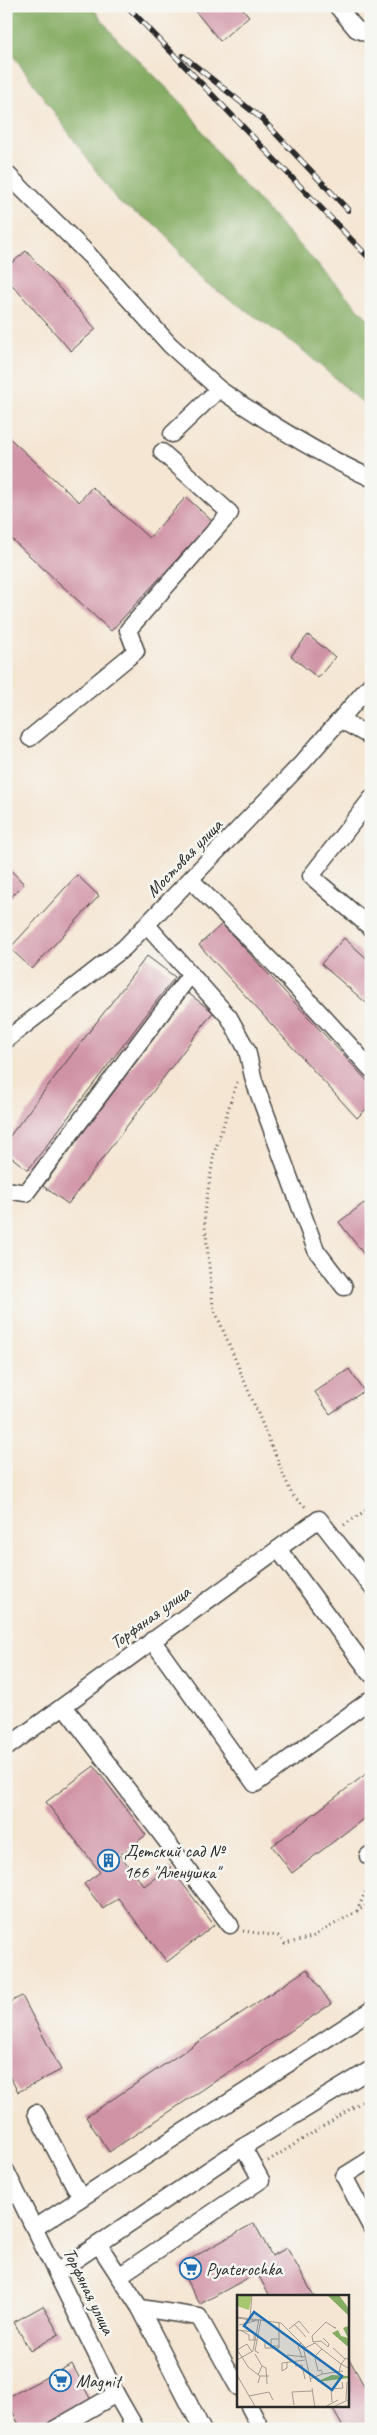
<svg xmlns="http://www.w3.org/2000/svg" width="377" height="2435" font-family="Caveat,sans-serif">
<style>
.forest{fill:#84ac62;stroke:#586c46}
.building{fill:#d093a6}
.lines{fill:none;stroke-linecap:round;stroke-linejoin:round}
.minor-casing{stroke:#494744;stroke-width:19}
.path{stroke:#494744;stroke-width:3;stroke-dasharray:1 4;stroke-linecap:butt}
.minor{stroke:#fff;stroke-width:16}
.rail-casing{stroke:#2b2b2b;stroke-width:5.5}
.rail{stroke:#f6f6f2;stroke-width:4;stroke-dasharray:11;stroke-linecap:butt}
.labels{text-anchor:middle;stroke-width:5;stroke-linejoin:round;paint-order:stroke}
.street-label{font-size:18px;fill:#2b2b2b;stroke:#f6f6f2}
.poi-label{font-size:18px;fill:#2b2b2b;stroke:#f6f6f2;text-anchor:start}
.inset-road{fill:none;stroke:#a49b90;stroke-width:1}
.view{fill:#1f6fb2;fill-opacity:0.15;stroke:#1f6fb2;stroke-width:2.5}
.inset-edge{fill:none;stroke:#2b2b2b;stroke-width:2.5}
</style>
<rect width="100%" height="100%" fill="#f6f6f2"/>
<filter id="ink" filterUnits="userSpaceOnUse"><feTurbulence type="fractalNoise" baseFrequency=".02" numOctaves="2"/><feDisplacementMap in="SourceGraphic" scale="10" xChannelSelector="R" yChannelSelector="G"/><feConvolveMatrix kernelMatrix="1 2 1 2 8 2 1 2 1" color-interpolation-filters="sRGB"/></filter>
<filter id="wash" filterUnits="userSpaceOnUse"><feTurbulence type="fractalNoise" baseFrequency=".0096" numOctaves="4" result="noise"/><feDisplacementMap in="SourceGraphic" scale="20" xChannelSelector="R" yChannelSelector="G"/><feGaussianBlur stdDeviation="1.12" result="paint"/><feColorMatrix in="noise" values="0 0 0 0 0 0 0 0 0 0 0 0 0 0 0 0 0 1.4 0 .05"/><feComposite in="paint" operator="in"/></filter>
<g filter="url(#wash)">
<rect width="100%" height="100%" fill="#f5e6d3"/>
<path class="forest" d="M6,6H91L116,38L184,105L230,170L371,322V410L297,345L206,283L159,227L119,203L6,45Z"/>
<g id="blocks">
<g class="building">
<path d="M191,6H240L249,16L220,41Z"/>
<path d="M26,251L96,329L71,351L6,278V268Z"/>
<path d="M6,435L79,502L92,487L149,538L186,497L212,521L111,631L6,534Z"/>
<path d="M308,635L335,657L318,678L291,656Z"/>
<path d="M6,865L24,884L6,902Z"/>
<path d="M77,875L99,896L32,969L10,948Z"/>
<path d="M222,924L371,1085V1104L357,1118L199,945Z"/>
<path d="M344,938L371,962V1007L321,964Z"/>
<path d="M147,956L175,977L28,1170L6,1153V1141Z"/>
<path d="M188,993L213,1012L68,1204L43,1186Z"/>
<path d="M364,1203L371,1212V1253L366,1257L339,1222Z"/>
<path d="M349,1369L364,1391L330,1414L315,1392Z"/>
<path d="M94,1766L146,1835L120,1855L144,1886L170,1867L214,1925L167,1962L118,1898L103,1909L84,1884L100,1872L46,1802Z"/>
<path d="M371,1770V1813L292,1873L272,1846Z"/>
<path d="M307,1969L331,2004L109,2152L86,2117Z"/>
<path d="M22,1996L61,2070L18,2092L6,2070V2004Z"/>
<path d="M254,2223L272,2256L287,2248L314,2296H270L257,2273L200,2304L178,2266Z"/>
<path d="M43,2306L59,2334L30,2351L14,2322Z"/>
<path d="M348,2357L371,2398V2429H344L331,2406H348Z"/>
<path d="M72,2364L93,2404L45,2429H21L6,2398Z"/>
</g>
</g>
</g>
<g filter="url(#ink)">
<use href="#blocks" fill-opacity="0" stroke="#494744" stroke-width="1"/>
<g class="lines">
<defs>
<g id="minor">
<path d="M337,6L356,29L371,35"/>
<path d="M6,173L89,255L170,345L219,389"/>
<path d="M172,434L219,389C267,422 317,454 371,478"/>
<path d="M341,720L371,737"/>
<path d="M30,738L136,651L128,630L230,513L162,452"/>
<path d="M371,799L311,876L371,928"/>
<path d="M191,880L287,977L371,1069"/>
<path d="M147,925L229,1017L247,1050L254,1081L316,1250L344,1287"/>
<path d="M6,1040L124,948L303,762L371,684"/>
<path d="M6,1190L26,1193L190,975"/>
<path d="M278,1549L371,1674"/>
<path d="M152,1640L255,1784L371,1699"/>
<path d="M64,1706L230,1925"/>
<path d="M6,1748L319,1519L371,1586"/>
<path d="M368,1856L371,1854"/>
<path d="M36,2113L81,2198"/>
<path d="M371,2159L344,2176L371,2227"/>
<path d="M6,2171L116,2394L136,2429"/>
<path d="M35,2228L371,2010"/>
<path d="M99,2245L140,2308L202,2429"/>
<path d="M57,2272L243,2147L371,2069"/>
<path d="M119,2276L261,2180L243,2147"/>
<path d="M140,2308L199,2317L238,2387"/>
<path d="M249,2406L261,2429"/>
<path d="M55,2429L116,2394"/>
</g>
</defs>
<use href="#minor" class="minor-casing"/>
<g class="path">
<path d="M237,1082L214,1154L204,1214L213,1306L292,1495L307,1508"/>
<path d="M344,1525L371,1507"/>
<path d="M357,1911L371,1879"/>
<path d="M243,1931L278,1936L285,1944L312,1937L371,1903"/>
<path d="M268,2161L371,2096"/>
</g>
<use href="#minor" class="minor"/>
<defs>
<g id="rail">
<path d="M127,6L371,260"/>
<path d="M183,56L262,119L348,210"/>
</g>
</defs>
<use href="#rail" class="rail-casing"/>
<use href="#rail" class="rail"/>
</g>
</g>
<defs>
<symbol id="building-ring" viewBox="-11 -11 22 22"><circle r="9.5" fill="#f6f6f2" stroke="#1f6fb2" stroke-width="1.5"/><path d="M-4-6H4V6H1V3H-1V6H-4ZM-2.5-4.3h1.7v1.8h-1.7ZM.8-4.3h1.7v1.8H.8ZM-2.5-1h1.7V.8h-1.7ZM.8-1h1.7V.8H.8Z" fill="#1f6fb2"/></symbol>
<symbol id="supermarket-ring" viewBox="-11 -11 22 22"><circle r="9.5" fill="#f6f6f2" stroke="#1f6fb2" stroke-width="1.5"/><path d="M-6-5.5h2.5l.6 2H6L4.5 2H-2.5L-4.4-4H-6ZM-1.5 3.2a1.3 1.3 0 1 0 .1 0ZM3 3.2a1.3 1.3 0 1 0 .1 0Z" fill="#1f6fb2"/></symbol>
</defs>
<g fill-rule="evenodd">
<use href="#building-ring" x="96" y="1848" width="25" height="25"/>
<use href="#supermarket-ring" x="178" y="2256" width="25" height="25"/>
<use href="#supermarket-ring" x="48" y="2368" width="25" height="25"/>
</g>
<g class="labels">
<g class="street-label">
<text transform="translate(184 858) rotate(-46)" y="6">Мостовая улица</text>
<text transform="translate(150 1617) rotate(-36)" y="6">Торфяная улица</text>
<text transform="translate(89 2291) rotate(64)" y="6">Торфяная улица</text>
</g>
<g class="poi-label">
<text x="124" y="1857">Детский сад №<tspan x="124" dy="21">166 "Аленушка"</tspan></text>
<text x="206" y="2275">Pyaterochka</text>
<text x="76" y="2387">Magnit</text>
</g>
</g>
<g transform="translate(237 2295)">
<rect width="112" height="112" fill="#f5e6d3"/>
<path d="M0,0H15L12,15L0,11Z" fill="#a6c770"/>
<path d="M90,0H102L112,14V21ZM111,31L112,51H110L95,38L101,35L104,41L111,43L106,33ZM95,80L112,81V83L79,87Z" fill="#84ac62"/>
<path class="inset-road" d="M0,22L44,28L69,53M13,22L15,0M0,23L21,26M57,29L69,42M2,30L18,26M52,34L62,26L72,38M0,35L17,37V45H20M3,35L12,40V45H17M86,43L92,49L91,52L84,46L76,47L75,41L89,27L98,33H99L96,32M42,44H34V51H42M28,46V53H42V27M64,48L61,51L65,63M66,51L74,87M68,53L78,48L85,54M96,53L108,64M22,58L18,56L24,24M18,59L25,71L21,80M50,60L68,62M79,60L85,54L104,69L109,63L113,66M5,62L0,55L10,49L15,57M5,62L11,72L23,81M78,63L81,76L85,75M0,65L16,56L22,24M50,68V73L45,76V68L68,65M25,71L29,73L30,89M58,71L65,70L68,84M102,77L104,69L113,74M85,79L106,76M0,80L19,113M73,84L85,79V76M21,88L23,81H32M75,93L78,113M12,101L32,97L36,105M109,105L110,87M95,107L94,94L106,93L105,87M57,110L55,97L75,96M86,113L101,105M94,113L113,104"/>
<path class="view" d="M17,17L105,81L95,95L7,31Z"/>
<rect width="112" height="112" class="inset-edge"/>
</g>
<rect width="377" height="2435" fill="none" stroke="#f6f6f2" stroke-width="25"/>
</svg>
